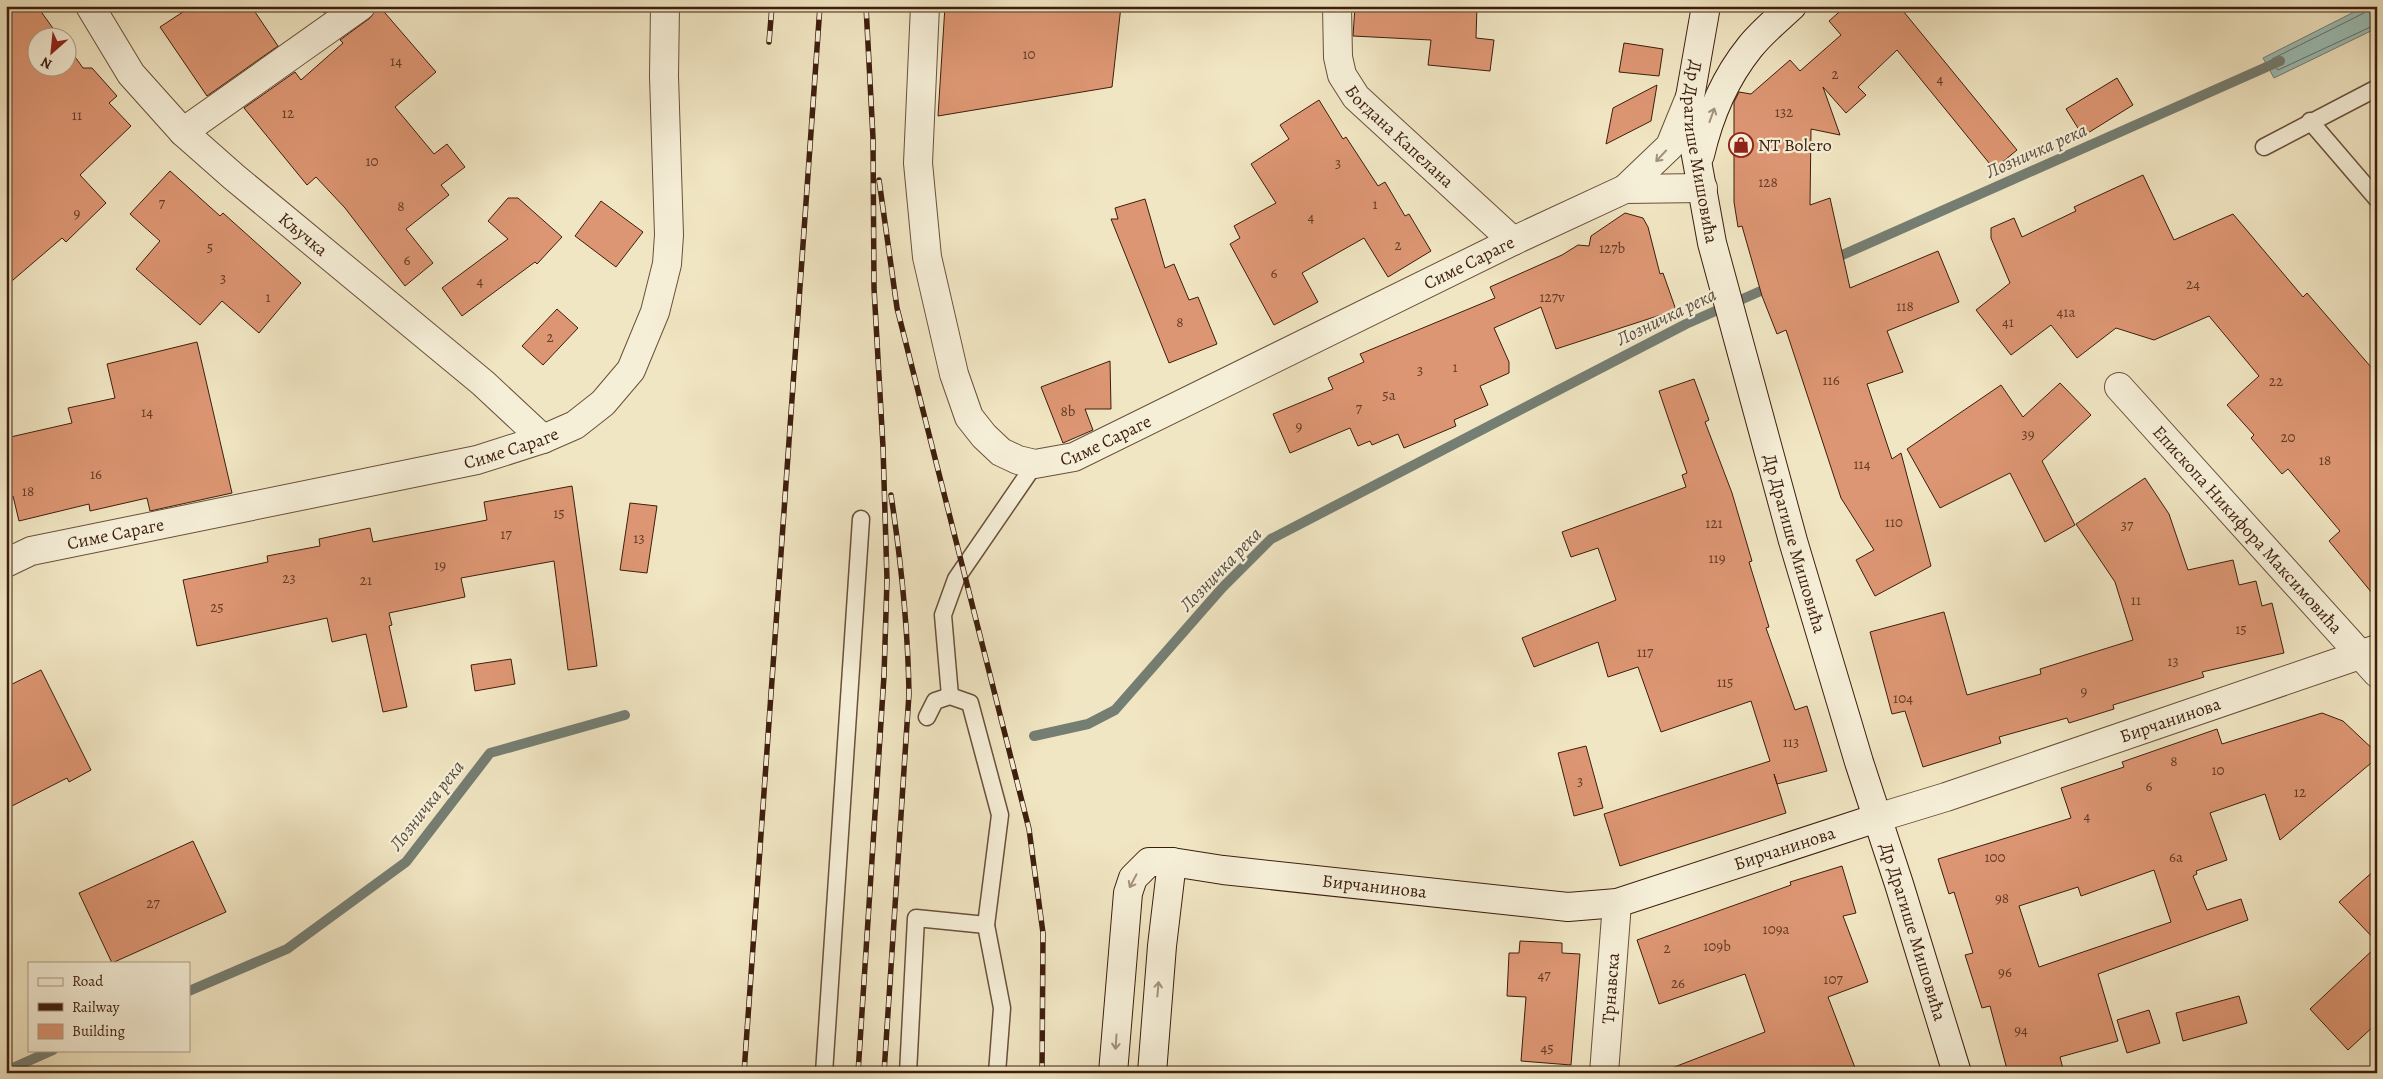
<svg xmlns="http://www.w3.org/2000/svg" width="2383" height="1079" font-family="Alegreya,serif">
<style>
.water{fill:#9bbeb8;stroke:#757e73}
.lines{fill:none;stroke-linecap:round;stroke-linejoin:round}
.shore{stroke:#6c6e62;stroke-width:1}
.stream{stroke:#757e73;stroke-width:10}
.building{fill:#dd9673;stroke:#3d1e0c;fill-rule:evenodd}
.lane-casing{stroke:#6a503a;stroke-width:19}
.street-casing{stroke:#6a503a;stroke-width:30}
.secondary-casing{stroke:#3d1e0c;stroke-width:30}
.lane{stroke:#f6efd8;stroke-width:16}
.street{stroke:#f6efd8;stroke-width:28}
.secondary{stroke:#f6efd8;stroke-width:28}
.rail-casing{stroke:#3d1e0c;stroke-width:5.5}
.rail{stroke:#f6efd8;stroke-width:4;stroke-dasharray:11;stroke-linecap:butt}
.oneway{stroke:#a3917c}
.labels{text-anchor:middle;stroke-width:4.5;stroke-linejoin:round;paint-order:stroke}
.number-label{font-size:15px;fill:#653c26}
.street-label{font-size:18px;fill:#3d1e0c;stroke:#f6efd8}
.poi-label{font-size:18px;fill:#3d1e0c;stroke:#f6efd8;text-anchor:start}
.water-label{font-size:19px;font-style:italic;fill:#594e40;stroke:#f6efd8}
</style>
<rect width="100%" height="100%" fill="#f1e6c3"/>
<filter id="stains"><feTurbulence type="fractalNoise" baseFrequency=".004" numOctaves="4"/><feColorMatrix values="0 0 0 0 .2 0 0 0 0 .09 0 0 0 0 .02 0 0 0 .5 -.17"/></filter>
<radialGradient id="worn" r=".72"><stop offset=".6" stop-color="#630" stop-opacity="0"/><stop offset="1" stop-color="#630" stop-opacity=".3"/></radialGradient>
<path class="water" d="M2366,6H2377V28L2274,78L2263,58Z"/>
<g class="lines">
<path class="shore" d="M2367,6L2364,13L2272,59L2271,62L2278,70L2377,24"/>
<g class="stream">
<path d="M1831,260L2280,61"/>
<path d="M1034,736L1088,724L1115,710L1222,588L1271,539L1686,324L1772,286"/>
<path d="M189,991L287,949L406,862L490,753L625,715"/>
<path d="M6,1071L53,1050"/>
</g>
</g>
<g class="building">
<path d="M6,6H37L60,38H38V68H68V47L83,68H92L117,96L109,103L131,126L80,175L106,203L66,242L62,238L6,286Z"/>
<path d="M192,6H251L278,46L207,96L160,27Z"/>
<path d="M319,6H334L324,13Z"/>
<path d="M376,6H379L436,72L395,107L434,154L447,144L465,167L441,185L449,195L406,229L433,263L405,286L345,208L316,177L307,185L244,108L295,72L301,80L343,43L340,40L370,18Z"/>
<path d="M945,6H1121L1112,87L938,116Z"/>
<path d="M1355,6H1477L1476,38L1494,40L1490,71L1428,65L1431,40L1353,36Z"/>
<path d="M1846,6H1899L2017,150L1994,169L1897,50L1858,87L1866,95L1846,113L1823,87L1840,135L1811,129L1810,205L1830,198L1850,288L1938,251L1959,302L1887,331L1903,372L1867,384L1892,459L1901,453L1931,566L1875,596L1856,560L1874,550L1841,498L1786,330L1777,334L1762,296L1742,226L1738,227L1734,202V102L1739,92L1751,94L1790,60L1800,71L1841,35L1829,21Z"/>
<path d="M1624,43L1663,49L1659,76L1619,72Z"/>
<path d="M2117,78L2133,105L2083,136L2066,109Z"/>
<path d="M1657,85L1651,121L1606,144L1613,108Z"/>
<path d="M1319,100L1343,139L1346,137L1378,186L1385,182L1405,216L1409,214L1431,251L1388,277L1364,238L1302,273L1318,302L1274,325L1230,244L1240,238L1234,226L1276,203L1251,164L1289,139L1280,125Z"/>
<path d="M170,171L220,216L223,213L301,283L259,333L222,301L200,325L136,269L160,241L130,214Z"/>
<path d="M2143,175L2174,240L2233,214L2303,297L2307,293L2377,374V599L2329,541L2340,531L2288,469L2282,474L2251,438L2254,435L2227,405L2259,376L2209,316L2154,340L2116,328L2077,358L2051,325L2011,355L1976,310L2010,283L1991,238V228L2014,218L2022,237L2076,211L2074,207Z"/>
<path d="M508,198H518L562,237L537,264L535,262L462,316L442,288L508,239L488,221Z"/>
<path d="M1145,199L1165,268L1174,264L1189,300L1198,297L1217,344L1169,363L1111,219H1118L1115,208Z"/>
<path d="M601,201L643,232L616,267L575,236Z"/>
<path d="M1625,213L1643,218L1648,227L1660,274L1663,273L1676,310L1556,349L1541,307L1494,328L1509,362V373L1480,386L1488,405L1454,420L1456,426L1404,448L1398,434L1372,445L1370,441L1358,446L1350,428L1290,453L1273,414L1333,389L1328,378L1364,362L1360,354L1495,298L1490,287L1562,255L1578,245L1589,246L1591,236Z"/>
<path d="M557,309L578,328L543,365L522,346Z"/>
<path d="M197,342L232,493L150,511L147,498L90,511L89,504L19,521L13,496L6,497V438L72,423L68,408L115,398L107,364Z"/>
<path d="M1110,361L1111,409H1085L1093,430L1063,443L1041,387Z"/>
<path d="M1694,379L1709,420L1705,422L1732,493L1752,561L1749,562L1769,627L1766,628L1795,710L1807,706L1827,771L1777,784L1774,774L1786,813L1620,866L1604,814L1770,761L1751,701L1661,732L1638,667L1608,677L1598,642L1534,667L1522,638L1616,600L1598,548L1571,557L1562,532L1686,487L1682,475L1687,473L1659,391Z"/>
<path d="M2060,383L2091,415L2042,461L2075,525L2045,542L2010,473L1940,508L1907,449L2001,385L2023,417Z"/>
<path d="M2145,478L2169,514L2188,570L2233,560L2239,585L2256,581L2262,606L2272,603L2284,653L2202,672L2204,677L2113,705L2114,709L2069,723L2067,718L1999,737L2001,743L1923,767L1905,711L1892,714L1870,632L1944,612L1967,695L2041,674L2040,669L2133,640L2115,582L2076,524Z"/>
<path d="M572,486L597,666L568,670L554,561L461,578L465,597L389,613L392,625L389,626L407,707L383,712L366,634L332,642L327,618L197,646L183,580L268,562L267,556L320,546L319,539L370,528L373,542L487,520L484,502Z"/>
<path d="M630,503L657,506L647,573L620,570Z"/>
<path d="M511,659L515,684L475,691L471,665Z"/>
<path d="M41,670L91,770L69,782L67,778L6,809V687Z"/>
<path d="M2322,713L2343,721L2377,753V758L2280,840L2265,794L2210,813L2227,860L2196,871L2197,874L2193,876L2207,910L2241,899L2248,920L2098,974L2118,1041L2060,1057L2064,1073H2008L1990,1006L1982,1008L1965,955L1973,953L1954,892L1949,894L1938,859L2071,818L2061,788L2124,767L2122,762L2217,729L2222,744ZM2154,870L2171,922L2039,967L2019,906L2078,887L2081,896Z"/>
<path d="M1586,746L1603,808L1574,816L1558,753Z"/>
<path d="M193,841L226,912L112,963L79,893Z"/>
<path d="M1842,866L1856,913L1843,916L1868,982L1828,997L1857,1073H1665L1664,1071L1765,1032L1745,974L1659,1004L1637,940L1791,885L1790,882Z"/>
<path d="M2377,868V942L2339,902Z"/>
<path d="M1520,941L1562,943V953L1580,954L1571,1065L1521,1061L1526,997L1507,996L1509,953H1519Z"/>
<path d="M2377,946V1023L2348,1050L2310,1009Z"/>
<path d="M2239,996L2247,1023L2183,1041L2176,1013Z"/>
<path d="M2149,1010L2160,1043L2127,1053L2117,1020Z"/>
</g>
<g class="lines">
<defs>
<g id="lane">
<path d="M2310,121L2377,199"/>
<path d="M2264,147L2377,88"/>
<path d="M950,696L943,615L956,579L1035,464"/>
<path d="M927,717L935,701L950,696L970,703L1000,815L986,925L1002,1008L997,1073"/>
<path d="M824,1073L861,519"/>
<path d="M908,1073L916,918L986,925"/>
</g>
<g id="street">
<path id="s1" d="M90,6L131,74L183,132L234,177L483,383L543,439"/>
<path id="s2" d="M925,6L918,163L927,257L954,374L969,417L984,436L1001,452L1018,460L1035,464L1074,457L1513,241L1625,189L1670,146L1690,97"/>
<path id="s3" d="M1337,6L1338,57L1342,75L1356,97L1513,241"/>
<path d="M183,132L361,6"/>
<path d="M1625,189L1703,188"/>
<path id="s4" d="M2119,387L2377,673"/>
<path id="s5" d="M6,563L31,551L477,460L543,439L575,425L603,403L631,370L655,312L667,264L669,235L664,76L665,6"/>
<path id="s6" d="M1877,818L1946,797L2377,649"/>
<path id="s7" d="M1604,1073L1617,903"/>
</g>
<g id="secondary">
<path id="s8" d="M1706,6L1690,97L1691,128L1712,243L1793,541L1859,762L1899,884L1957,1073"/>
<path d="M1700,155C1709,116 1725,78 1750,47C1762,32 1778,19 1792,6"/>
<path id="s9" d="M1113,1073L1128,893L1133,878L1149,862H1172L1223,870L1568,907L1617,903L1877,818"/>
<path d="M1152,1073L1162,946L1172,862"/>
</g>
</defs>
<use href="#lane" class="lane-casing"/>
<use href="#street" class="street-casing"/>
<use href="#secondary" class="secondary-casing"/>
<use href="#lane" class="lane"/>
<use href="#street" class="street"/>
<use href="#secondary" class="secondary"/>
<defs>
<g id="rail">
<path d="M769,42L772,6"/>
<path d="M879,180L897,308L1029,829L1043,933L1042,1073"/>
<path d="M744,1073L820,6"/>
<path d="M858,1073L884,676L887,580L883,447L874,288L873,138L866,6"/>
<path d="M884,1073L909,694C908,627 901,561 891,495"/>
</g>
</defs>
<use href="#rail" class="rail-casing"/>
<use href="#rail" class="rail"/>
</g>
<defs><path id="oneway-shaft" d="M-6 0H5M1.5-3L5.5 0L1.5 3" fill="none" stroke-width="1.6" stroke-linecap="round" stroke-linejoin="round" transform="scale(1.25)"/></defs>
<g class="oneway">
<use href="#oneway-shaft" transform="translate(1712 115) rotate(-70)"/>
<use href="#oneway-shaft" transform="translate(1661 156) rotate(133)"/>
<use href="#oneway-shaft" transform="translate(1133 881) rotate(118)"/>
<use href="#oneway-shaft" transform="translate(1158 989) rotate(-85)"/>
<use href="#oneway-shaft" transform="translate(1116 1042) rotate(94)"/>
</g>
<defs>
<symbol id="shop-ring" viewBox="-11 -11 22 22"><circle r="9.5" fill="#f6efd8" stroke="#8f2418" stroke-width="1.5"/><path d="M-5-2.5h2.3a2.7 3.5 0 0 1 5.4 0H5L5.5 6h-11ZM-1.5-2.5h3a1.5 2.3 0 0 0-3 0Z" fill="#8f2418"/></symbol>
</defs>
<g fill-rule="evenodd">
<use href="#shop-ring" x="1727" y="131" width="28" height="28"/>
</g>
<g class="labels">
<g class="number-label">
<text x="1029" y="59">10</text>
<text x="396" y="66">14</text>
<text x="1835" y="79">2</text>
<text x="1940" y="84">4</text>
<text x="1784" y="117">132</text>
<text x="288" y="118">12</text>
<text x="77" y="120">11</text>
<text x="372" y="166">10</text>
<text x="1338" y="168">3</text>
<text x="1768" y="187">128</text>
<text x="162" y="208">7</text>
<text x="1375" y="209">1</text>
<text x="401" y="211">8</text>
<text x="77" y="218">9</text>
<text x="1311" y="222">4</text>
<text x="1398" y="250">2</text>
<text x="210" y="252">5</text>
<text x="1612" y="253">127b</text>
<text x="407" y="265">6</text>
<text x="1274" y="278">6</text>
<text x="223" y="283">3</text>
<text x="480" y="286">4</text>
<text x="2193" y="289">24</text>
<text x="268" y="302">1</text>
<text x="1552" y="302">127v</text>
<text x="1905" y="311">118</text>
<text x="2066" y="317">41a</text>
<text x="1180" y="327">8</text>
<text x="2008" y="327">41</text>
<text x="550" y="342">2</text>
<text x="1455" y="372">1</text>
<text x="1420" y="375">3</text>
<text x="1831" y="385">116</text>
<text x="2276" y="386">22</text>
<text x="1389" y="400">5a</text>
<text x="1359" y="413">7</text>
<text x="1068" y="416">8b</text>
<text x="147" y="417">14</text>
<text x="1299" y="431">9</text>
<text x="2028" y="439">39</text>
<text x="2288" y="442">20</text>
<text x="2325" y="465">18</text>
<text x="1862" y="469">114</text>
<text x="96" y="479">16</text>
<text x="28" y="496">18</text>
<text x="559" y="518">15</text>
<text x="1894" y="527">110</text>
<text x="1714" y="528">121</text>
<text x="2127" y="530">37</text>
<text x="506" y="539">17</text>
<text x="639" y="543">13</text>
<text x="1717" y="563">119</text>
<text x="440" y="570">19</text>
<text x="289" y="583">23</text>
<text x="366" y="585">21</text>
<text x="2136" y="605">11</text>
<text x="217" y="612">25</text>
<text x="2241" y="634">15</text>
<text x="1645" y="657">117</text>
<text x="2173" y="666">13</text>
<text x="1725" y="687">115</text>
<text x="2084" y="696">9</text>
<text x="1903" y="703">104</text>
<text x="1791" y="747">113</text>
<text x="2174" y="766">8</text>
<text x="2218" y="775">10</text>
<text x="1580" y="786">3</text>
<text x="2149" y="791">6</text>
<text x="2300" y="797">12</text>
<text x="2087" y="821">4</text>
<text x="1995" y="862">100</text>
<text x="2176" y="862">6a</text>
<text x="2002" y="903">98</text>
<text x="153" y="908">27</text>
<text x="1776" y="934">109a</text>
<text x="1717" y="951">109b</text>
<text x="1667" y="953">2</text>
<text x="2005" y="977">96</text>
<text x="1544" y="980">47</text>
<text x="1833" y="984">107</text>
<text x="1678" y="988">26</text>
<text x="2021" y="1035">94</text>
<text x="1547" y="1053">45</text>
</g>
<g class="street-label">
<text dy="6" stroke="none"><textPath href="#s3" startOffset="154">Богдана Капелана</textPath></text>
<text dy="6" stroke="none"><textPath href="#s8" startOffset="148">Др Драгише Мишовића</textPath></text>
<text dy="6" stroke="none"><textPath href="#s1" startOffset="315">Кључка</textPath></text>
<text dy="6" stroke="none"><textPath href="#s2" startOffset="981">Симе Сараге</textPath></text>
<text dy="6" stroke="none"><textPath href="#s2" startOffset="576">Симе Сараге</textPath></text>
<text dy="6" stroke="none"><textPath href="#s5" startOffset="519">Симе Сараге</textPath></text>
<text dy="6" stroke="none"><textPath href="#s4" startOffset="192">Епископа Никифора Максимовића</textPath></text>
<text dy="6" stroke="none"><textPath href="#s5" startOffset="114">Симе Сараге</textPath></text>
<text dy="6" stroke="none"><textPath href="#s8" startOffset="552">Др Драгише Мишовића</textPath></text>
<text dy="6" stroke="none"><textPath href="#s6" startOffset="309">Бирчанинова</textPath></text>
<text dy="6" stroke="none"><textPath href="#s9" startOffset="866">Бирчанинова</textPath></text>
<text dy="6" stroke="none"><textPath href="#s9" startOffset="446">Бирчанинова</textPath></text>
<text dy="6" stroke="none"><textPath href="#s8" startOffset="958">Др Драгише Мишовића</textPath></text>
<text dy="6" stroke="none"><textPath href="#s7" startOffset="85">Трнавска</textPath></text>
</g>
<g class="poi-label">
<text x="1758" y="151">NT Bolero</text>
</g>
<g class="water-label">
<text transform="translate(2036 150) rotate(-24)" y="7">Лозничка река</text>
<text transform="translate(1666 316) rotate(-26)" y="7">Лозничка река</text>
<text transform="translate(1220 569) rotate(-46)" y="7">Лозничка река</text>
<text transform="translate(426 805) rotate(-52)" y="7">Лозничка река</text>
</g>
</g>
<rect width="2383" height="1079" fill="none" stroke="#f1e6c3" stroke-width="25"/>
<rect x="8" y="8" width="2368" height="1064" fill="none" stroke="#3d1e0c" stroke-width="2.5"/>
<rect x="12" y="12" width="2358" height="1054" fill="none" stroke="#3d1e0c"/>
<rect x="28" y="962" width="162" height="90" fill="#f6efd8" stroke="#ac9b86"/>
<rect x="38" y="978" width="25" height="8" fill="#f6efd8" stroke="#ac9b86"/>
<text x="72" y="986" font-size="15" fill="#3d1e0c">Road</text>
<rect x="38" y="1003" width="25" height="8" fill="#3d1e0c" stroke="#ac9b86"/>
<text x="72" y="1012" font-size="15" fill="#3d1e0c">Railway</text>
<rect x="38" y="1024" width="25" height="15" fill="#dd9673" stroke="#ac9b86"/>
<text x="72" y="1036" font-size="15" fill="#3d1e0c">Building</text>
<g transform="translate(52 52) rotate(207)"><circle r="24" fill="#f6efd8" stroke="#ac9b86"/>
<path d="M0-4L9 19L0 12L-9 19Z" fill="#8f2418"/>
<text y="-8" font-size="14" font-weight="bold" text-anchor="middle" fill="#3d1e0c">N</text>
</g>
<rect width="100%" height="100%" filter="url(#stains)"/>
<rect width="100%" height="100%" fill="url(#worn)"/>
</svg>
